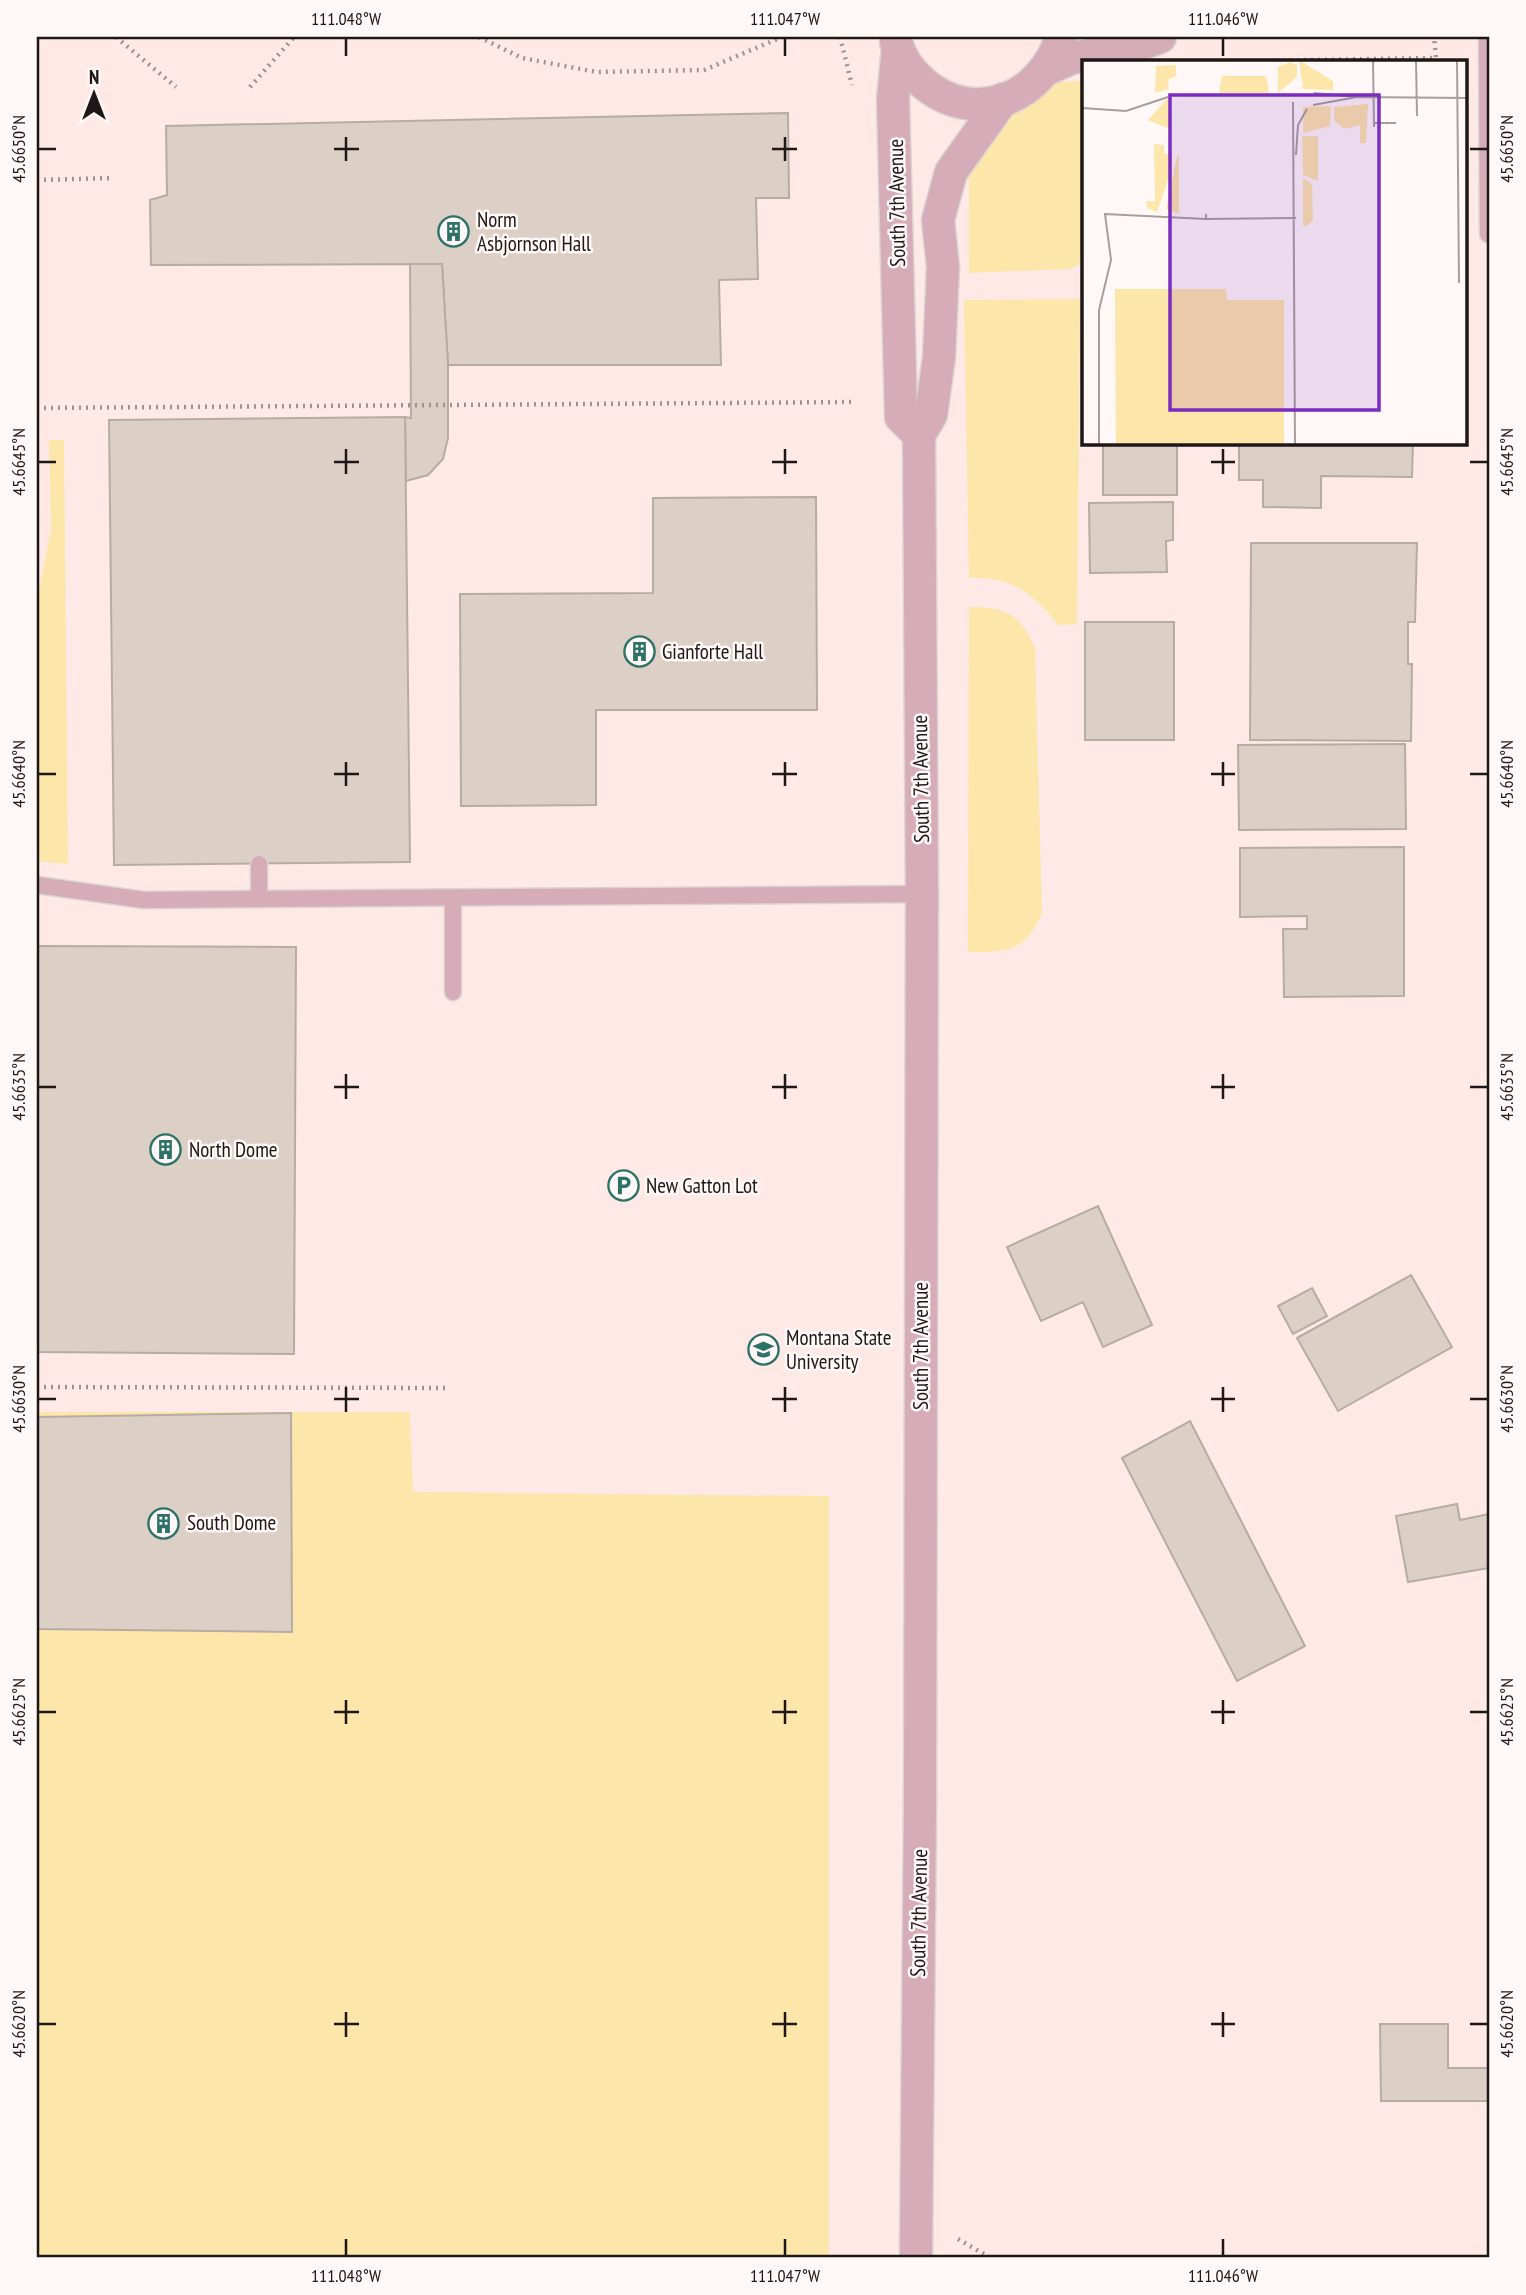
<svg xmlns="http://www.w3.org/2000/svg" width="1526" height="2295" font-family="'PT Sans Narrow',sans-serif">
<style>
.built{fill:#fee9e6;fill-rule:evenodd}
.green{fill:#fde6a9}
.building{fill:#dbcfc6;stroke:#b7aca3;stroke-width:2}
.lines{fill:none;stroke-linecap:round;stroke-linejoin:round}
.service-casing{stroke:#dbd4d3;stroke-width:19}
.minor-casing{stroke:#dbd4d3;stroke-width:35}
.path{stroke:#9a9493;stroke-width:4.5;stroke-dasharray:2 5;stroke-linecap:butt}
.service{stroke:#d5acb8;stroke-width:16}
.minor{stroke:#d5acb8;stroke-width:32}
.ticks{fill:none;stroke:#1d1817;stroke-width:2.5}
.labels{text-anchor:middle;stroke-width:5;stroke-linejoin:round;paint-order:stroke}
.street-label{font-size:21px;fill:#1d1817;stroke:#fff8f7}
.poi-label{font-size:21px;fill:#1d1817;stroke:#fff8f7;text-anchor:start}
.inset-road{fill:none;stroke:#a59e9d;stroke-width:2}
.view{fill:#7b2cbf;fill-opacity:0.15;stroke:#7b2cbf;stroke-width:3.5}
.inset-edge{fill:none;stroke:#1d1817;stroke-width:3.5}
.neatline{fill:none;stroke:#1d1817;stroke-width:2.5}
.ticks-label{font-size:18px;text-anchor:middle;fill:#1d1817}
</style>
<rect width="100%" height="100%" fill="#fff8f7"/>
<path class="built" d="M37,37H1489V2258H37ZM1083,61H1465V443H1083Z"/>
<g class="green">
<path d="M1083,81V262L1070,269L969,273V87Z"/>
<path d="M1080,299L1077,624L1058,625C1034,593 1010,576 969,578L964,300Z"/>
<path d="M49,440H64L68,864L37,861V600L51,530Z"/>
<path d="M969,607C1005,607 1022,614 1035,649L1042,914C1024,953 1007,952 968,952Z"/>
<path d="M37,1412H410L413,1492L829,1496V2258H37Z"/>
</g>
<g class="building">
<path d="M788,113L789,198H756L758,279L719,280L721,365H448L442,264L151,265L150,200L167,195L166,126Z"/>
<path d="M410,264H442L448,365V438L443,459L428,475L406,481L405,417L411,418Z"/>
<path d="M405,417L410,862L114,865L109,420Z"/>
<rect x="1103" y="443" width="74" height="52"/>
<path d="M1239,443H1413L1412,477L1321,476V508L1263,507V480H1239Z"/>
<path d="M816,497L817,710H596V805L461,806L460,594L653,593V498Z"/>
<path d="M1173,502V540L1166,541L1167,572L1090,573L1089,503Z"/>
<path d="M1251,543H1417L1415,622H1408V664H1412L1411,741L1250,740Z"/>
<rect x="1085" y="622" width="89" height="118"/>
<path d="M1405,744L1406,829L1239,830L1238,745Z"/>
<path d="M1404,847V996L1284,997L1283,929H1307V916L1240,917V848Z"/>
<path d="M37,946L296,947L294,1354L37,1352Z"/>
<path d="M1098,1206L1152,1325L1103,1347L1083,1302L1041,1321L1007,1247Z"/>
<path d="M1411,1275L1452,1347L1338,1411L1297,1338Z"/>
<path d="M1312,1288L1327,1316L1293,1334L1278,1306Z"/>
<path d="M291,1413L292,1632L37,1629V1417Z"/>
<path d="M1190,1421L1305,1646L1237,1681L1122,1458Z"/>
<path d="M1457,1504L1460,1520L1489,1514V1568L1408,1582L1396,1516Z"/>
<path d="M1380,2024H1448V2068H1489V2101H1381Z"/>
</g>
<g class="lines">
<defs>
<g id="service">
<path d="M1487,37L1488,234"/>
<path d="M259,864V899L922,894"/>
<path d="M37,885L144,900L259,899"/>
<path d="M453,898V992"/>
</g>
<g id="minor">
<path d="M896,42C900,57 910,71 922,82C973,127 1043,99 1061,37"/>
<path d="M898,48L893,99L901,417L919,435"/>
<path d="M1045,70L1072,58L1133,47L1160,37"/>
<path d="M916,2258L920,1803L922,894L919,435L931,415L939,357L943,267L938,220L951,172L1003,99"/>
</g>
</defs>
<use href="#service" class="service-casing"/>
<use href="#minor" class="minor-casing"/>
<g class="path">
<path d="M116,37L176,87"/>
<path d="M479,37L522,58L597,72L704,70L782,37"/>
<path d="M840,37L852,85"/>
<path d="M1248,61L1436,58L1434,37"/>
<path d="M250,87L294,37"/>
<path d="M37,180L114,178"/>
<path d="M37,408L853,402"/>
<path d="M37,1387L448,1388"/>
<path d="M958,2239L991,2258"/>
</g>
<use href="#service" class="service"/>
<use href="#minor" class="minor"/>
</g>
<path class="ticks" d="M346,38V56M785,38V56M1223,38V56M346,137V161M785,137V161M38,149H56M334,149H359M772,149H797M1470,149H1488M346,449V474M785,449V474M1223,449V474M38,462H56M334,462H359M772,462H797M1211,462H1235M1470,462H1488M346,762V786M785,762V786M1223,762V786M38,774H56M334,774H359M772,774H797M1211,774H1235M1470,774H1488M346,1074V1099M785,1074V1099M1223,1074V1099M38,1087H56M334,1087H359M772,1087H797M1211,1087H1235M1470,1087H1488M346,1387V1412M785,1387V1412M1223,1387V1412M38,1399H56M334,1399H359M772,1399H797M1211,1399H1235M1470,1399H1488M346,1700V1724M785,1700V1724M1223,1700V1724M38,1712H56M334,1712H359M772,1712H797M1211,1712H1235M1470,1712H1488M346,2012V2037M785,2012V2037M1223,2012V2037M38,2024H56M334,2024H359M772,2024H797M1211,2024H1235M1470,2024H1488M346,2239V2256M785,2239V2256M1223,2239V2256"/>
<defs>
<symbol id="building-ring" viewBox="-11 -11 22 22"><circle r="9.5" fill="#fff8f7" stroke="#2d7266" stroke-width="1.5"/><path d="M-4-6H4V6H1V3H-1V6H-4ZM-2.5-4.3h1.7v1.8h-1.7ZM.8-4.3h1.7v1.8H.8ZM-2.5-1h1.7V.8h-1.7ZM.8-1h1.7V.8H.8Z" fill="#2d7266"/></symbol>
<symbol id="parking-ring" viewBox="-11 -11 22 22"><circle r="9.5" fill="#fff8f7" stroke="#2d7266" stroke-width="1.5"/><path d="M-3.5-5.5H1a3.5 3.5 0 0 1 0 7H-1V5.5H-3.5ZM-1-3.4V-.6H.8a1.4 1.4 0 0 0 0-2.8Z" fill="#2d7266"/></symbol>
<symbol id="university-ring" viewBox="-11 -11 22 22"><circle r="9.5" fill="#fff8f7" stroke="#2d7266" stroke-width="1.5"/><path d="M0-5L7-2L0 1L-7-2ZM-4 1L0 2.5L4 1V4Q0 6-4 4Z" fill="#2d7266"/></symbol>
</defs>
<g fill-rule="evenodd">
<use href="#building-ring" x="436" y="214" width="35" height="35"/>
<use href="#building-ring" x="622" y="634" width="35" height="35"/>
<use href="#building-ring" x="148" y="1132" width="35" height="35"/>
<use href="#parking-ring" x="606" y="1168" width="35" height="35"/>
<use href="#university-ring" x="746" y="1332" width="35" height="35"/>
<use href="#building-ring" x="146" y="1506" width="35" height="35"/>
</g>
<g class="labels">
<g class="street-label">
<text transform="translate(897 203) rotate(-91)" y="7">South 7th Avenue</text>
<text transform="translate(921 779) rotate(-91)" y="7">South 7th Avenue</text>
<text transform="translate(921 1346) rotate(-90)" y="7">South 7th Avenue</text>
<text transform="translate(919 1913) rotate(-89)" y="7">South 7th Avenue</text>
</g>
<g class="poi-label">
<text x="477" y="227">Norm<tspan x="477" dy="24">Asbjornson Hall</tspan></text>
<text x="662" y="659">Gianforte Hall</text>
<text x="189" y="1157">North Dome</text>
<text x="646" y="1193">New Gatton Lot</text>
<text x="786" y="1345">Montana State<tspan x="786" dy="24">University</tspan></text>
<text x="187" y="1530">South Dome</text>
</g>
</g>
<g transform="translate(1082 60)">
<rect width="385" height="385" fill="#fff8f7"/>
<path d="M217,0L251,21V30L221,29ZM208,2L215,5V17L196,33V7ZM94,5V16L86,20L87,29L73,33L74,6ZM140,16H184L187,33H137ZM86,38L87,63L90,70L66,60ZM286,44L284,83H278V65L262,69L252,60V47ZM249,46L248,66L221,73V47ZM220,76H236V121L221,115ZM72,84L82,85V94L90,93V109L75,152L65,148L64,141H73ZM95,96H97V154L84,149ZM221,118L230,124L231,160L225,166H221ZM33,229H144L145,240H202V385H34Z" fill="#fde6a9"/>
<path class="inset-road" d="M291,0L292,67M334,0L335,56M375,0L377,223M232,33L275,37M211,42L213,385M231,45L275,37L385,38M0,48L44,51L86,37M292,63H314M214,95L216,65L225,49M124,154V159L214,158M17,385V250L29,200L23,154L124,159"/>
<path class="view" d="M88,35H297V350H88Z"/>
<rect width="385" height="385" class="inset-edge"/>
</g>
<rect width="1526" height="2295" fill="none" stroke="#fff8f7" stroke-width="77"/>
<g transform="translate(94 94)" stroke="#fff8f7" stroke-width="5" paint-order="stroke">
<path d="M0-5L12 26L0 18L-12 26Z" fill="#1d1817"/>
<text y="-10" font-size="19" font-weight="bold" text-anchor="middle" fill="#1d1817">N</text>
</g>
<rect x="38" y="38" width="1450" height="2218" class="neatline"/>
<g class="ticks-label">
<text x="346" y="25">111.048°W</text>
<text x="785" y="25">111.047°W</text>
<text x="1223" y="25">111.046°W</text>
<text transform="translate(19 149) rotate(-90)" y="6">45.6650°N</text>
<text transform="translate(1507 149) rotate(-90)" y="6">45.6650°N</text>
<text transform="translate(19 462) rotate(-90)" y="6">45.6645°N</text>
<text transform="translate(1507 462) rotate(-90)" y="6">45.6645°N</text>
<text transform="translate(19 774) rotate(-90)" y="6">45.6640°N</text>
<text transform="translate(1507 774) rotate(-90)" y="6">45.6640°N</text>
<text transform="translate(19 1087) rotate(-90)" y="6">45.6635°N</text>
<text transform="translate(1507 1087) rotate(-90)" y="6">45.6635°N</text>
<text transform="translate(19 1399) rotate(-90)" y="6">45.6630°N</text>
<text transform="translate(1507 1399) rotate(-90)" y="6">45.6630°N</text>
<text transform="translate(19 1712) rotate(-90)" y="6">45.6625°N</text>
<text transform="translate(1507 1712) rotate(-90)" y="6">45.6625°N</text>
<text transform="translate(19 2024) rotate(-90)" y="6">45.6620°N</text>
<text transform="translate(1507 2024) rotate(-90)" y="6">45.6620°N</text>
<text x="346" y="2282">111.048°W</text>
<text x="785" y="2282">111.047°W</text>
<text x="1223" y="2282">111.046°W</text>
</g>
</svg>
